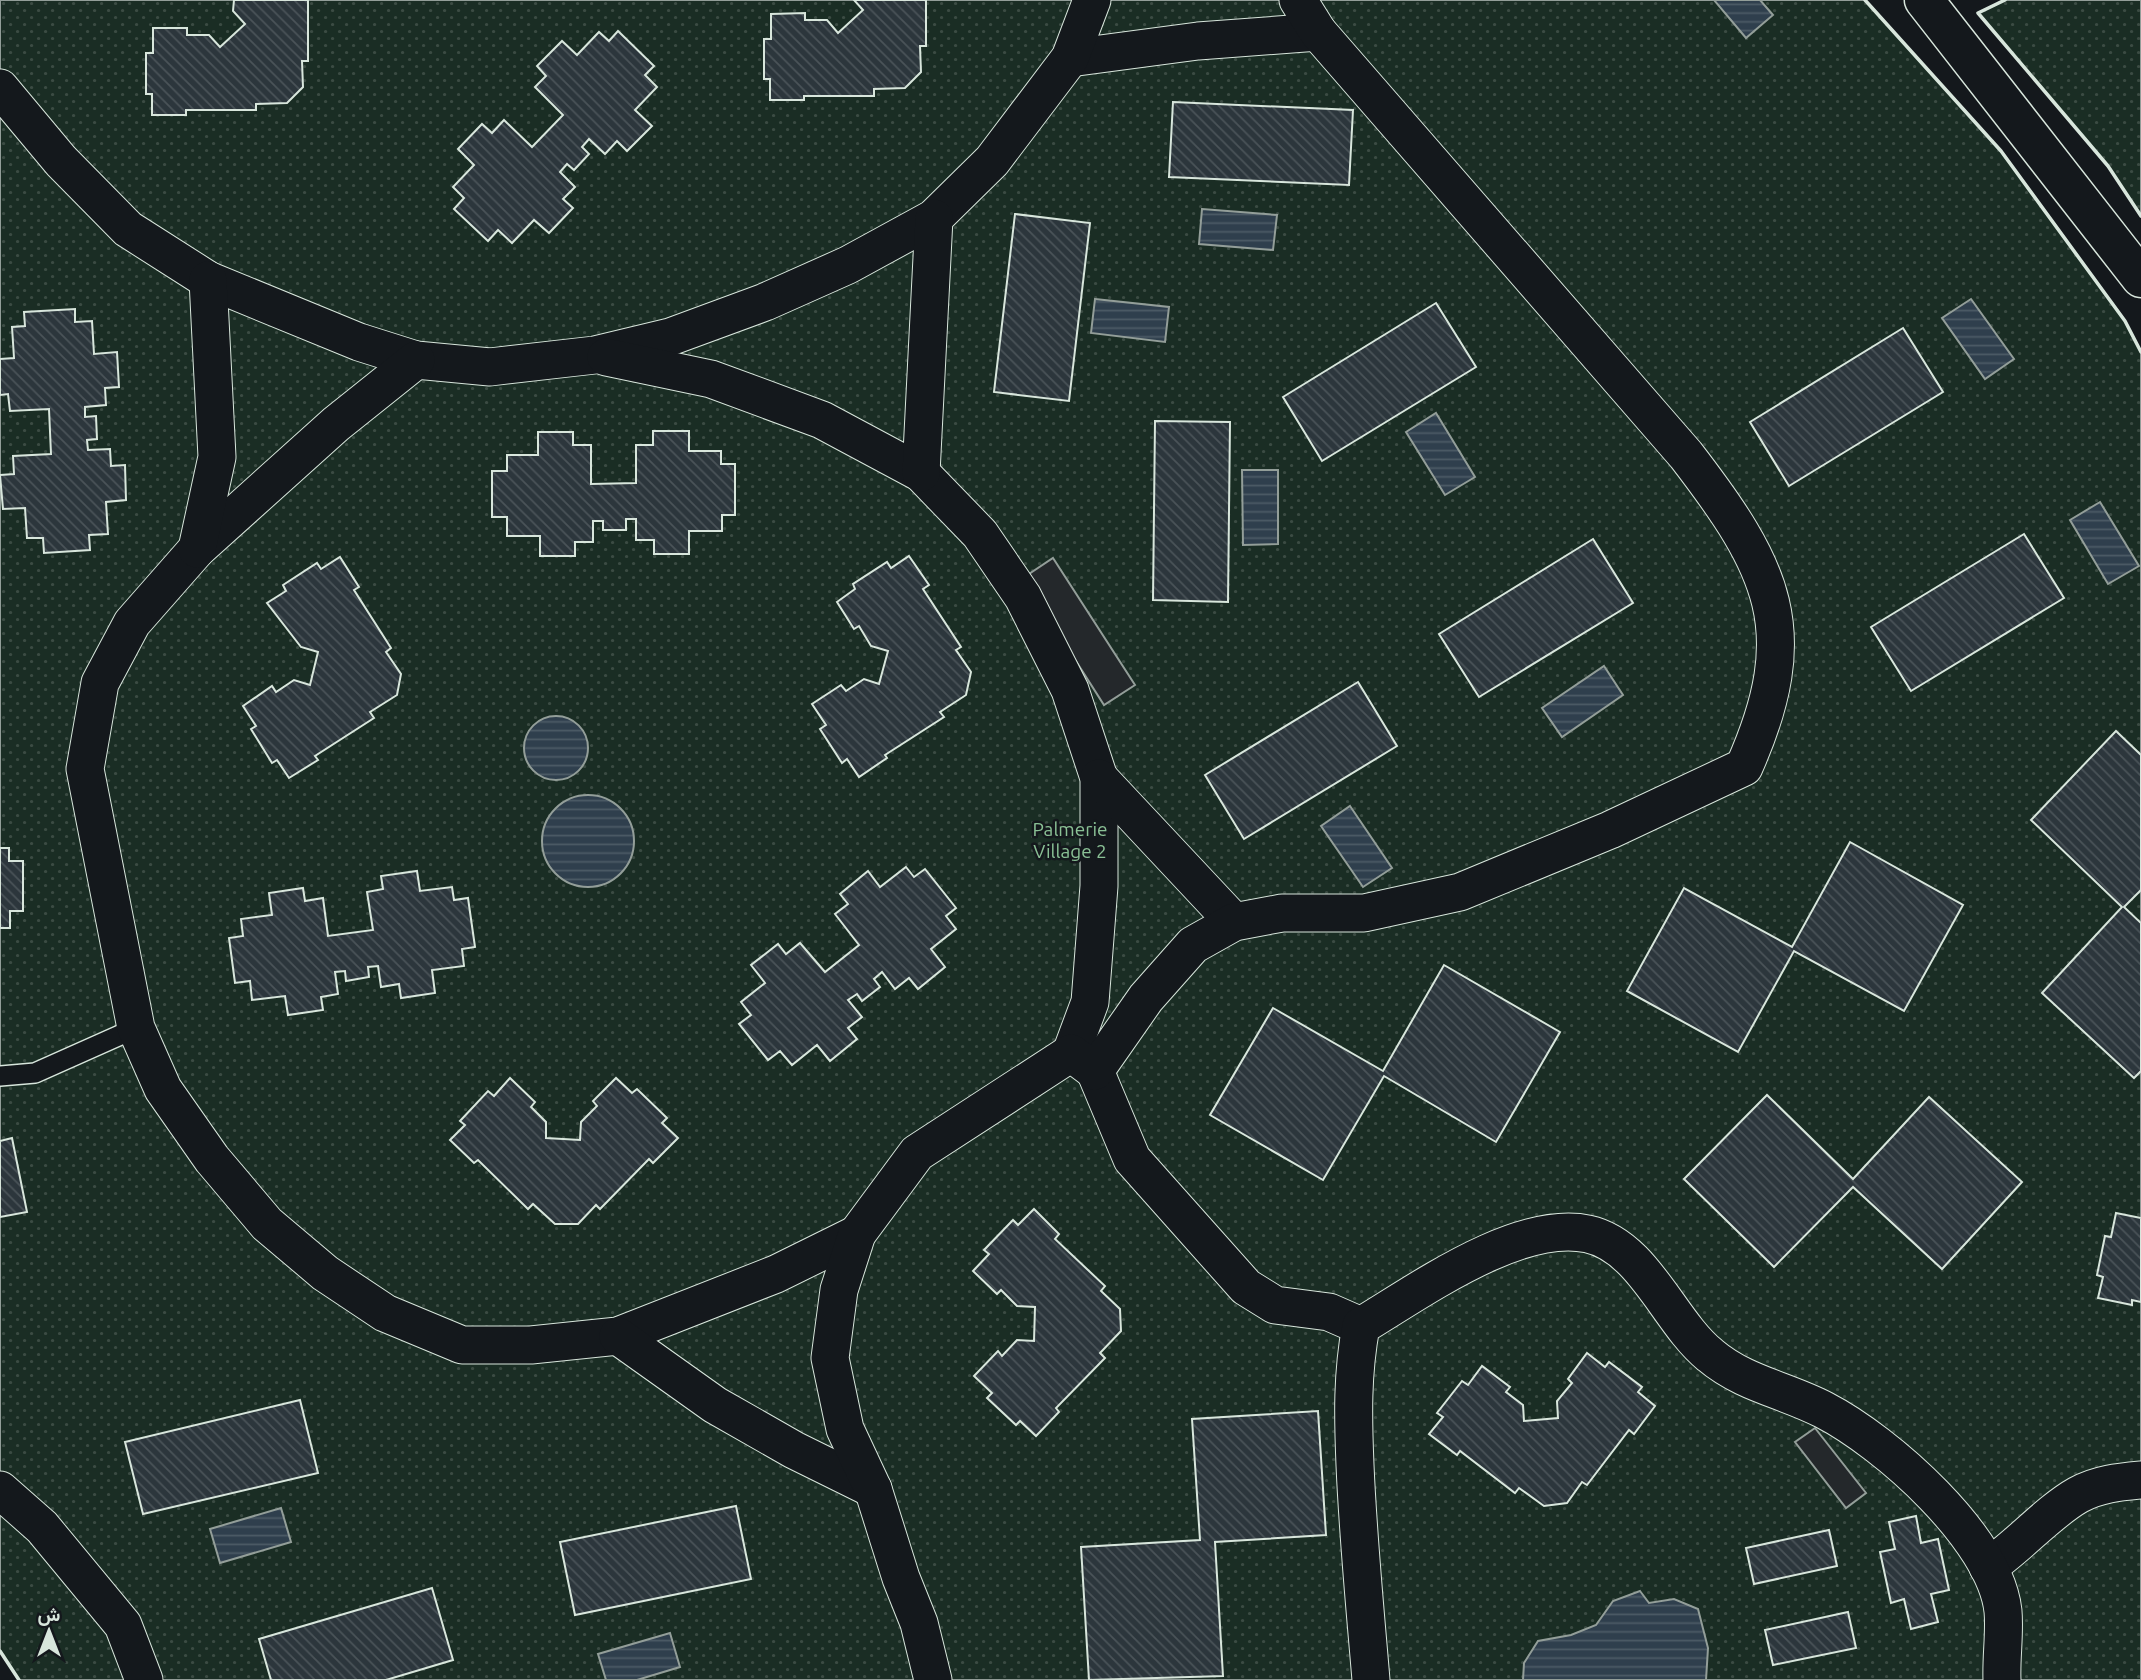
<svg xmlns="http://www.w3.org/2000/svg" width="2141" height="1680" font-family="Ubuntu,Vazirmatn,sans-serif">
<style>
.garden{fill:url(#garden-dots);stroke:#939e99;stroke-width:2}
.parking{fill:#24282b;stroke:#939e99;stroke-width:2}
.water{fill:url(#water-rules);stroke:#939e99;stroke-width:2}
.building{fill:url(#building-back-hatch);stroke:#d8e6dc;stroke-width:2}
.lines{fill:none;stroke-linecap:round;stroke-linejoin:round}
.service-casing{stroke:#d8e6dc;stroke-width:22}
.minor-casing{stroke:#d8e6dc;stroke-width:39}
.tertiary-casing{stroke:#d8e6dc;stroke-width:41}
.service{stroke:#14181c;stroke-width:19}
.minor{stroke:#14181c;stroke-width:37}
.tertiary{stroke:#14181c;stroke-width:38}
.wall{stroke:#d8e6dc;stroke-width:3.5}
.labels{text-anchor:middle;stroke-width:5;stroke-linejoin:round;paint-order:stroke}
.park-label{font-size:19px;fill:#8ac095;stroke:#14181c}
</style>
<defs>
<pattern id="garden-dots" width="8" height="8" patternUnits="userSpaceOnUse" patternTransform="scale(1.75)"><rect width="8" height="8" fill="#1a2d24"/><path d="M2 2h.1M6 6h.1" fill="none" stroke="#3b4b43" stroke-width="1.8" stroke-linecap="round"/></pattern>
<pattern id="water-rules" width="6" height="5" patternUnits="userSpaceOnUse" patternTransform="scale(1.75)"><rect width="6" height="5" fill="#2f3f4d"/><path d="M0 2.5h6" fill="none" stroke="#4c5b66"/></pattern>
<pattern id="building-back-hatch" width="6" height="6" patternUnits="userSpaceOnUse" patternTransform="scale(1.75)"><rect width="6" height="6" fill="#2c363c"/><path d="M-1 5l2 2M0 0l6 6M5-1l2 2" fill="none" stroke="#4a5358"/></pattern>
</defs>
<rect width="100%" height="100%" fill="#14181c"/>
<g class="garden">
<path d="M0,0H1865L2001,151L2125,321L2141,352V1680H19L0,1651Z"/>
<path d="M2005,0H2141V216L2108,166L1978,13Z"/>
</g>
<g class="parking">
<path d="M1053,558L1135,685L1104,705L1023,578Z"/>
<path d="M1815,1428L1866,1493L1846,1508L1795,1442Z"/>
</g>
<g class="water">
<path d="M1714,0H1760L1773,15L1746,38Z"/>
<path d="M1202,209L1277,215L1273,250L1199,244Z"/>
<path d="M1095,299L1169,307L1165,342L1091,333Z"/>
<path d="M1971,299L2014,359L1985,379L1942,318Z"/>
<path d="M1436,413L1475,477L1445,495L1406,432Z"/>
<path d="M1242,470H1278V544L1243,545Z"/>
<path d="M2100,502L2139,566L2108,584L2070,520Z"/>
<path d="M1604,666L1623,695L1562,737L1542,708Z"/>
<circle cx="556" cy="748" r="32"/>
<circle cx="588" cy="841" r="46"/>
<path d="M1350,806L1392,868L1363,887L1321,826Z"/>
<path d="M281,1508L291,1542L220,1563L210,1529Z"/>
<path d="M1640,1591L1649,1603L1674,1599L1698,1609L1708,1648L1706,1680H1523L1524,1663L1538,1641L1571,1635L1596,1625L1613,1601Z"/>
<path d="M670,1633L680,1667L637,1680H606L598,1654Z"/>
</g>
<g class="building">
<path d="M234,0H308V61H302L303,87L287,103L256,104V110H186V115H152V94H146V53H153V28H187V35H209L220,47L245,24L233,11Z"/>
<path d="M854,0H926V46H920L921,72L905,88L874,89V96H804V100H770V79H764V39H771V14L805,13V20H827L838,33L863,10Z"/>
<path d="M618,31L654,66L645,75L657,87L635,110L652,126L627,151L617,141L605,154L589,139L582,147L589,154L574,170L567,164L560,172L575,187L563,199L573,208L549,233L534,220L512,243L498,230L488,241L454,209L464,198L453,187L474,165L458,149L482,124L492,133L504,120L532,147L563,115L535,87L546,76L537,66L562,41L577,55L599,32L609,41Z"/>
<path d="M1173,102L1353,110L1349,185L1169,177Z"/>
<path d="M1015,214L1090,223L1069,401L994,392Z"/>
<path d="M1436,303L1476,367L1322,461L1283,397Z"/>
<path d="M75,309V322L92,321L94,354L117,352L119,387L105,388L106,405L85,407V417L96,416L97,439L87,440L88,450L110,449L111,466L125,465L126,500L106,502L108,534L89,535L90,550L44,553L43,538H27L25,508L3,509L0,475L14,474L13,456L51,454L49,409L10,411L8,394L0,395V359L14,358L12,327L25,326L24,312Z"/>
<path d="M1903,328L1943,392L1789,486L1750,422Z"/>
<path d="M1155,421L1230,422L1228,602L1153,600Z"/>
<path d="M653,431H689V451H721V464H735V515H722V531H689V554H654V540H636V519H626V530H603V521H593V542H575V556H540V536H507V517H492V471H507V455H538V432H573V445H591V484L636,483V445H653Z"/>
<path d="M2024,534L2064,598L1911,691L1871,627Z"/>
<path d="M1593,539L1633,603L1479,697L1439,634Z"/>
<path d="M909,556L929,585L923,589L961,647L956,650L971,672L966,695L940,712L944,717L885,755L887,758L859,777L847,759L842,763L820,729L826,725L812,704L841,685L846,691L864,679L879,684L888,651L871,646L859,626L854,629L837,602L855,589L853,584L887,562L891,568Z"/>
<path d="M340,557L359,587L354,590L391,648L386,652L401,674L397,695L370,712L374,718L315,756L318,760L289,778L277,760L272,763L251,729L256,726L243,706L272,686L276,692L294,680L310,685L318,652L301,647L267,603L286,591L283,585L317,563L321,569Z"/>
<path d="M1358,682L1397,746L1244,839L1205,775Z"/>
<path d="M2116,731L2141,755V890L2124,907L2141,923V1071L2134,1078L2042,993L2122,907L2031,820Z"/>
<path d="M1850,842L1963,905L1904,1011L1794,951L1738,1052L1627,991L1684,888L1792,947Z"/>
<path d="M0,848H9V861H23V911H10V928H0Z"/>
<path d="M906,867L914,877L925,869L956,908L946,916L956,929L931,949L945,967L918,989L909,978L895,989L882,972L874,979L880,987L862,1001L857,994L848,1000L862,1017L848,1028L857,1039L830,1061L817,1045L792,1065L780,1051L768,1060L739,1024L751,1015L741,1002L765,983L751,965L778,944L786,954L800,943L825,972L859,945L835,914L848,904L840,894L868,871L880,887Z"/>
<path d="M417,871L420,891L452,887L454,900L468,898L475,947L462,949L464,966L432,970L435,993L401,998L399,984L381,987L378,966L368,967L369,977L346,981L345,971L335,972L338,994L321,997L323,1010L288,1015L285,996L252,1000L250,981L235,983L229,938L243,936L241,919L272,915L269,893L303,888L305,901L323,898L328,936L373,930L367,892L383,889L381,876Z"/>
<path d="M1444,965L1560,1032L1496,1142L1384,1076L1323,1180L1210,1115L1273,1008L1383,1071Z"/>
<path d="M510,1078L535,1102L531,1107L546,1122V1138L580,1140L581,1122L597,1106L593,1101L616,1078L632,1093L637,1089L667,1118L662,1123L678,1138L653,1163L649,1159L600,1209L596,1205L578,1224H555L533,1204L528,1209L478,1160L474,1163L450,1140L465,1125L460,1121L488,1091L494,1096Z"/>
<path d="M1767,1095L1853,1179L1929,1097L2022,1182L1942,1269L1853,1187L1774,1267L1684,1179Z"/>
<path d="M12,1138L27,1212L0,1217V1141Z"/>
<path d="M1034,1209L1059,1234L1055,1239L1105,1286L1101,1291L1120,1309L1121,1331L1100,1353L1105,1358L1056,1408L1059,1412L1036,1436L1020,1421L1016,1425L987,1398L992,1393L974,1376L998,1351L1002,1356L1017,1340L1034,1341L1035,1307L1017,1306L1001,1290L997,1294L973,1271L989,1254L984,1250L1013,1220L1018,1225Z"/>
<path d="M2116,1213L2141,1218V1302L2132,1300V1305L2098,1298L2103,1277L2097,1275L2105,1236L2111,1237Z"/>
<path d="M1587,1353L1605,1367L1609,1362L1642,1387L1638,1392L1655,1406L1634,1434L1629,1430L1587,1485L1582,1482L1567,1503L1544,1506L1519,1488L1515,1493L1460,1451L1457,1455L1429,1434L1443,1417L1437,1413L1462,1381L1468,1385L1482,1366L1510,1387L1506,1392L1523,1405L1524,1421L1558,1418L1557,1401L1572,1383L1568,1379Z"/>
<path d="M300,1400L318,1473L143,1514L125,1442Z"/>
<path d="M1318,1411L1326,1535L1215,1542L1223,1676L1089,1680L1081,1547L1200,1540L1192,1419Z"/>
<path d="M736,1506L751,1579L575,1615L560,1542Z"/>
<path d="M1916,1516L1921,1543L1938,1539L1949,1590L1931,1594L1938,1622L1911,1629L1904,1599L1891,1603L1880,1552L1895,1549L1889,1522Z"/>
<path d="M1829,1530L1837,1566L1754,1584L1746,1548Z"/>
<path d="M432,1588L453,1660L386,1680H271L259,1639Z"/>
<path d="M1848,1612L1856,1648L1773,1665L1765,1630Z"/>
</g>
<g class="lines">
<defs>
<path id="service" d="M0,1076L35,1073L136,1028"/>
<g id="minor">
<path d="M1070,58L1198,41L1318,32"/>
<path d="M0,88L61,161L128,229L208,280L359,342L416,360L490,367L595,355L670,337L765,302L848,265L934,218L992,161L1070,58L1092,0"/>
<path d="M606,357L711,379L822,420L921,473L980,534L1023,597L1070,690L1099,778V886L1090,1002L1071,1053"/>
<path d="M416,360L336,424L197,549L132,623L100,683L85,769L136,1028L163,1089L212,1159L267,1224L325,1273L385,1313L462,1345H531L618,1336L776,1274L857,1234"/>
<path d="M921,473L934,218"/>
<path d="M197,549L217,457L208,280"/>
<path d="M1099,778L1234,922"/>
<path d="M1095,1071L1132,1159L1246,1287L1275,1305L1329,1312L1361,1326"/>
<path d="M618,1336L715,1405L794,1450L873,1489"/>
<path d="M0,1490L42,1527L123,1625L144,1680"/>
<path d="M1988,1567C2019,1546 2048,1512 2078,1495C2098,1484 2119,1482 2141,1480"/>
<path d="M933,1680L919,1623L901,1578L873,1489L845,1429L830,1358L839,1290L857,1234L917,1153L1071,1053L1095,1071L1146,998L1193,945L1234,922L1282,913H1364L1460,892L1610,830L1744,767C1805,630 1773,568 1686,455L1318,32L1298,0"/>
<path d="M1371,1680C1365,1608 1358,1537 1355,1465C1353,1417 1352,1374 1361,1326C1418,1292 1518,1219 1588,1234C1644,1246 1669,1322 1710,1355C1744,1384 1786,1390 1824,1410C1886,1442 1995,1538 2003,1611C2005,1633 2001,1657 2002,1680"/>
</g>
<path id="tertiary" d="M1924,0L2141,278"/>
</defs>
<use href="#service" class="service-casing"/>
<use href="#minor" class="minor-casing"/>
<use href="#tertiary" class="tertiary-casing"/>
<use href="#service" class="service"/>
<use href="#minor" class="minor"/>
<use href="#tertiary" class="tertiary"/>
<g class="wall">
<path d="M1865,0L2001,151L2125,321L2141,352"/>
<path d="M2005,0L1978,13L2108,166L2141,216"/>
<path d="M0,1651L19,1680"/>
</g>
</g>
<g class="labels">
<g class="park-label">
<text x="1070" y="836">Palmerie<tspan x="1070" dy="22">Village 2</tspan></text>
</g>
</g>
<g transform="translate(49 1631)" stroke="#14181c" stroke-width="5" paint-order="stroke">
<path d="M0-5L12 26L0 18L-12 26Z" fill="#d8e6dc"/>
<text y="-10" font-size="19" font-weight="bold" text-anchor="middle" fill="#d8e6dc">ش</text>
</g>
</svg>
